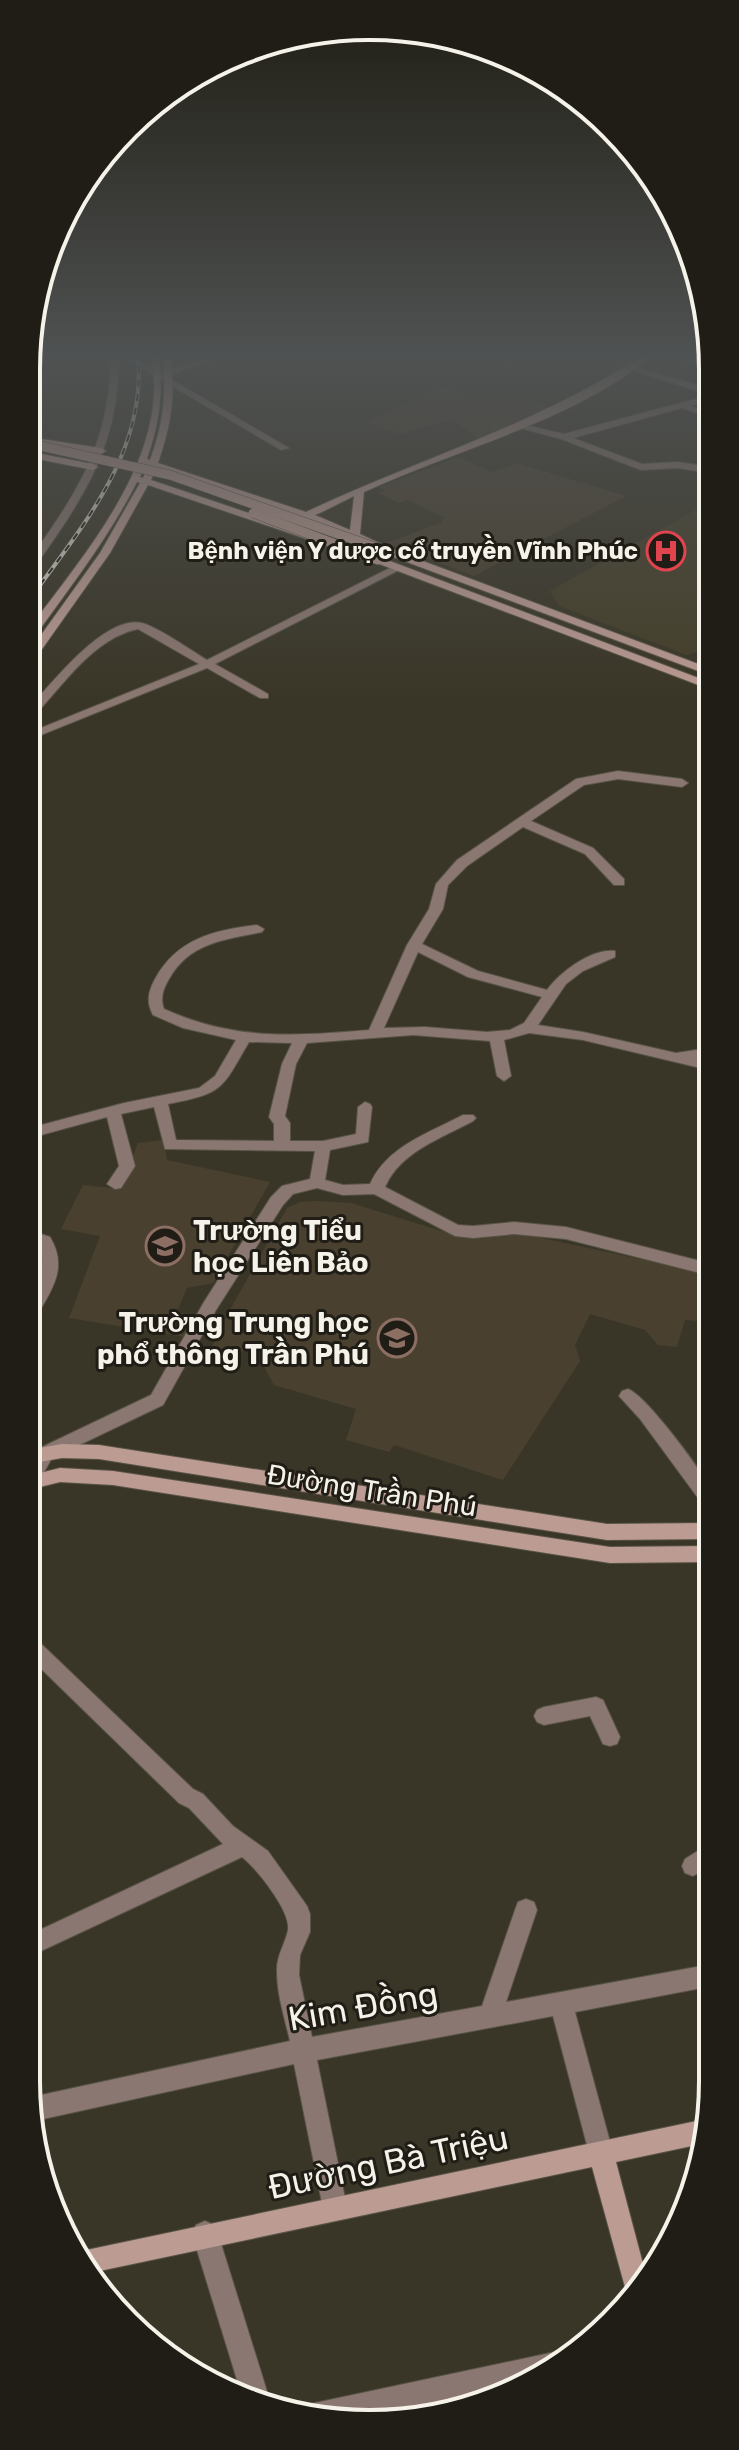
<svg xmlns="http://www.w3.org/2000/svg" width="739" height="2450" font-family="Rubik,sans-serif">
<style>
.built{fill:#453f29}
.education{fill:#49402f}
.lines{fill:none;stroke-linecap:round;stroke-linejoin:round}
.street-casing{stroke:#585446;stroke-width:2}
.secondary-casing{stroke:#585446;stroke-width:2}
.street{fill:#8b7771;fill-rule:evenodd}
.secondary{fill:#bc9b93;fill-rule:evenodd}
.rail-casing{stroke:#d3d1c6;stroke-width:4}
.rail{stroke:#1f1d16;stroke-width:2;stroke-dasharray:7;stroke-linecap:butt}
.secondary-bridge-casing{stroke:#585446;stroke-width:10;stroke-linecap:butt}
.secondary-bridge{stroke:#bc9b93;stroke-width:9}
.labels{text-anchor:middle;stroke-width:6;stroke-linejoin:round;paint-order:stroke}
.far-poi-label{font-size:24px;font-weight:bold;fill:#f5f3e9;stroke:#1f1d16;text-anchor:end}
.poi-label{font-size:28px;font-weight:bold;fill:#f5f3e9;stroke:#1f1d16;text-anchor:start}
.street-label{font-size:28px;fill:#f5f3e9;stroke:#1f1d16}
.near-street-label{font-size:34px;fill:#f5f3e9;stroke:#1f1d16}
.rim{fill:none;stroke:#f5f3e9;stroke-width:4}
</style>
<rect width="100%" height="100%" fill="#3a3627"/>
<path class="built" d="M695,510H710L709,649L686,655L559,606L550,591Z"/>
<g class="education">
<path d="M443,387L488,402L507,394L553,408L481,440L451,420L401,434L365,422Z"/>
<path d="M459,457L492,472L517,463L626,496L474,576L386,543L443,522L441,520L445,518L407,500L399,503L378,493L385,490L378,487Z"/>
<path d="M164,1140L167,1160L270,1182L213,1283L187,1288L177,1312L196,1316L185,1337L69,1318L100,1236L61,1229L83,1185L119,1189L138,1143Z"/>
<path d="M318,1201L351,1203L461,1237L514,1232L691,1270L708,1281V1322L685,1320L677,1347L658,1345L645,1330L590,1314L575,1345L580,1361L503,1480L394,1445L389,1452L346,1440L356,1409L274,1385L254,1348L216,1358L212,1348L218,1331L287,1208L300,1202Z"/>
</g>
<g class="lines">
<defs>
<g id="street">
<path d="M111,355H129L161,373L212,355H224L167,377L289,448L281,450L119,355C119,445 86,494 36,565L32,566V556C80,489 110,441 111,355Z"/>
<path d="M655,355L710,359V363L659,357Z"/>
<path d="M629,365L710,389V395L629,369Z"/>
<path d="M710,395V401L690,406L710,412V418L682,408L573,438L642,464L678,462L710,467V473L678,468L641,470L561,439L517,427L521,424L564,434Z"/>
<path d="M394,566L403,568L215,664L268,694V698H260L207,668L31,739V732L199,664L138,629C94,638 64,684 35,715L31,716V706C53,682 105,615 142,623C158,627 192,651 207,660Z"/>
<path d="M618,771L682,779L688,783L682,787L618,779L584,785L531,821L593,848L624,879V885H614L585,854L523,827L467,866L448,885L443,909L422,944L478,971L547,990C560,972 592,948 615,951V957L583,971L566,984L538,1025L583,1032L676,1053L709,1048V1057L698,1058L709,1060V1070L583,1040L529,1033L504,1040L511,1076L504,1081L497,1076L490,1041L413,1035L307,1043L296,1064L285,1116L290,1123V1141H323L356,1134L358,1107L365,1102L370,1104L372,1107L368,1142L330,1150L325,1180L343,1185L370,1184C387,1146 429,1133 463,1115H473L476,1118L473,1121C442,1138 400,1152 385,1187L458,1225L473,1226L514,1222L566,1227L708,1263V1275L566,1239L514,1234L473,1238L455,1236L374,1194L343,1195L317,1188L293,1194L283,1205L216,1310L163,1405L52,1458L35,1488L28,1490V1468L40,1448L151,1395L204,1302L271,1197L282,1186L310,1179L315,1151L165,1149L154,1107L121,1114L135,1166L121,1188L115,1189L107,1184L119,1166L107,1117L30,1138V1128L124,1103L199,1088L215,1076L236,1040L183,1028L153,1015C146,1002 148,992 155,979C177,939 214,930 257,925L264,929L262,932C224,940 190,942 169,979C163,989 160,998 164,1009C235,1041 294,1036 369,1030L407,945L429,909L436,884L457,860L576,779ZM418,952L468,977L542,997L524,1023L510,1030L487,1032L425,1027L384,1028ZM249,1042L292,1043L282,1064L269,1117L274,1124V1141L176,1140L168,1104C224,1093 221,1090 249,1042Z"/>
<path d="M29,1230L50,1237C69,1269 51,1290 35,1319L29,1321C29,1315 28,1307 29,1301C33,1280 50,1268 38,1245L29,1242Z"/>
<path d="M628,1389C645,1395 695,1462 705,1480C709,1486 708,1496 708,1504L701,1502L640,1419L619,1396L622,1391Z"/>
<path d="M28,1636L35,1638L193,1789L203,1794L233,1826L268,1851L307,1906L310,1914V1932L300,1955L299,1975L312,2037L482,2006L515,1910L518,1902L526,1899L534,1902L537,1910L506,2002L707,1965V1987L575,2012L613,2153L610,2162L601,2165L592,2162L589,2153L553,2016L317,2060L347,2208L344,2217L335,2220L326,2217L323,2208L294,2064L34,2121L29,2098L32,2097L290,2041C285,2019 277,1995 277,1972C276,1956 285,1945 288,1930C291,1911 257,1869 242,1857L26,1958L27,1936L223,1844L189,1808L179,1803L28,1656Z"/>
<path d="M596,1697L603,1700L620,1737L617,1744L610,1746L603,1744L590,1716L544,1725L537,1722L534,1716L537,1710L544,1707Z"/>
<path d="M707,1845V1868L693,1876L685,1873L682,1866L685,1859Z"/>
<path d="M205,2221L214,2225L218,2234L270,2401L269,2404L242,2396L192,2234L196,2225Z"/>
<path d="M564,2350L573,2354C542,2385 494,2391 453,2400L458,2412L432,2414L427,2405L366,2418L325,2421L298,2413L301,2408L310,2404Z"/>
</g>
<g id="secondary">
<path d="M151,355H159C163,395 160,421 147,459L150,460C164,421 166,397 163,355H171C175,398 172,422 158,463L306,512C418,459 539,424 643,355H653C575,421 456,449 364,492L360,534L396,551L709,668V675L388,555L297,515L156,468L151,480L382,558L709,682V689L374,562L148,485L110,553L35,659L31,660V649L100,553L140,483L137,482C109,537 71,586 35,636L31,637V626C80,560 151,478 154,392C155,380 152,367 151,355ZM145,465H148L143,478L140,477ZM354,496L350,530L315,515L320,513Z"/>
<path d="M35,438L101,448L106,451L101,454L32,443V439Z"/>
<path d="M32,452L93,464L98,467L93,470L32,458Z"/>
<path d="M62,1444L99,1445L607,1524L708,1523V1539L607,1540L99,1459L62,1458L28,1464V1450Z"/>
<path d="M60,1468L113,1471L610,1547L708,1546V1562L610,1563L113,1485L60,1482L28,1490V1476Z"/>
<path d="M706,2119V2143L616,2162L647,2279L628,2298L592,2167L90,2273L77,2252Z"/>
</g>
</defs>
<use href="#street" class="street-casing"/>
<use href="#secondary" class="secondary-casing"/>
<use href="#street" class="street"/>
<use href="#secondary" class="secondary"/>
<defs>
<path id="rail" d="M32,596C85,523 147,450 138,355"/>
</defs>
<use href="#rail" class="rail-casing"/>
<use href="#rail" class="rail"/>
<defs>
<g id="secondary-bridge">
<path d="M32,444L170,475L392,553"/>
<path d="M253,513L378,560"/>
</g>
</defs>
<use href="#secondary-bridge" class="secondary-bridge-casing"/>
<use href="#secondary-bridge" class="secondary-bridge"/>
</g>
<linearGradient id="sky" x2="0" y2="1"><stop stop-color="#201e15"/><stop offset="0.51" stop-color="#4f5252"/><stop offset="1" stop-color="#4f5252" stop-opacity="0"/></linearGradient>
<rect width="739" height="698" fill="url(#sky)"/>
<defs>
<symbol id="hospital-ring" viewBox="-11 -11 22 22"><circle r="9.5" fill="#1f1d16" stroke="#e0444e" stroke-width="1.5"/><path d="M-5-5h3v3.5h4V-5h3V5h-3V1.5h-4V5h-3Z" fill="#e0444e"/></symbol>
<symbol id="school-ring" viewBox="-11 -11 22 22"><circle r="9.5" fill="#1f1d16" stroke="#8d6e63" stroke-width="1.5"/><path d="M0-5L7-2L0 1L-7-2ZM-4 1L0 2.5L4 1V4Q0 6-4 4Z" fill="#8d6e63"/></symbol>
</defs>
<g fill-rule="evenodd">
<use href="#hospital-ring" x="644" y="529" width="44" height="44"/>
<use href="#school-ring" x="143" y="1224" width="44" height="44"/>
<use href="#school-ring" x="375" y="1316" width="44" height="44"/>
</g>
<g class="labels">
<g class="far-poi-label">
<text x="638" y="559">Bệnh viện Y dược cổ truyền Vĩnh Phúc</text>
</g>
<g class="poi-label">
<text x="193" y="1240">Trường Tiểu<tspan x="193" dy="32">học Liên Bảo</tspan></text>
<text x="369" y="1332" text-anchor="end">Trường Trung học<tspan x="369" dy="32">phổ thông Trần Phú</tspan></text>
</g>
<g class="street-label">
<text transform="translate(372 1490) rotate(9)" y="10">Đường Trần Phú</text>
</g>
<g class="near-street-label">
<text transform="translate(363 2006) rotate(-10)" y="12">Kim Đồng</text>
<text transform="translate(388 2162) rotate(-12)" y="12">Đường Bà Triệu</text>
</g>
</g>
<path d="M0 0H739V2450H0ZM369 40H370A329 329 0 0 1 699 369V2081A329 329 0 0 1 370 2410H369A329 329 0 0 1 40 2081V369A329 329 0 0 1 369 40Z" fill="#1f1d16" fill-rule="evenodd"/>
<path class="rim" d="M369 40H370A329 329 0 0 1 699 369V2081A329 329 0 0 1 370 2410H369A329 329 0 0 1 40 2081V369A329 329 0 0 1 369 40Z"/>
</svg>
